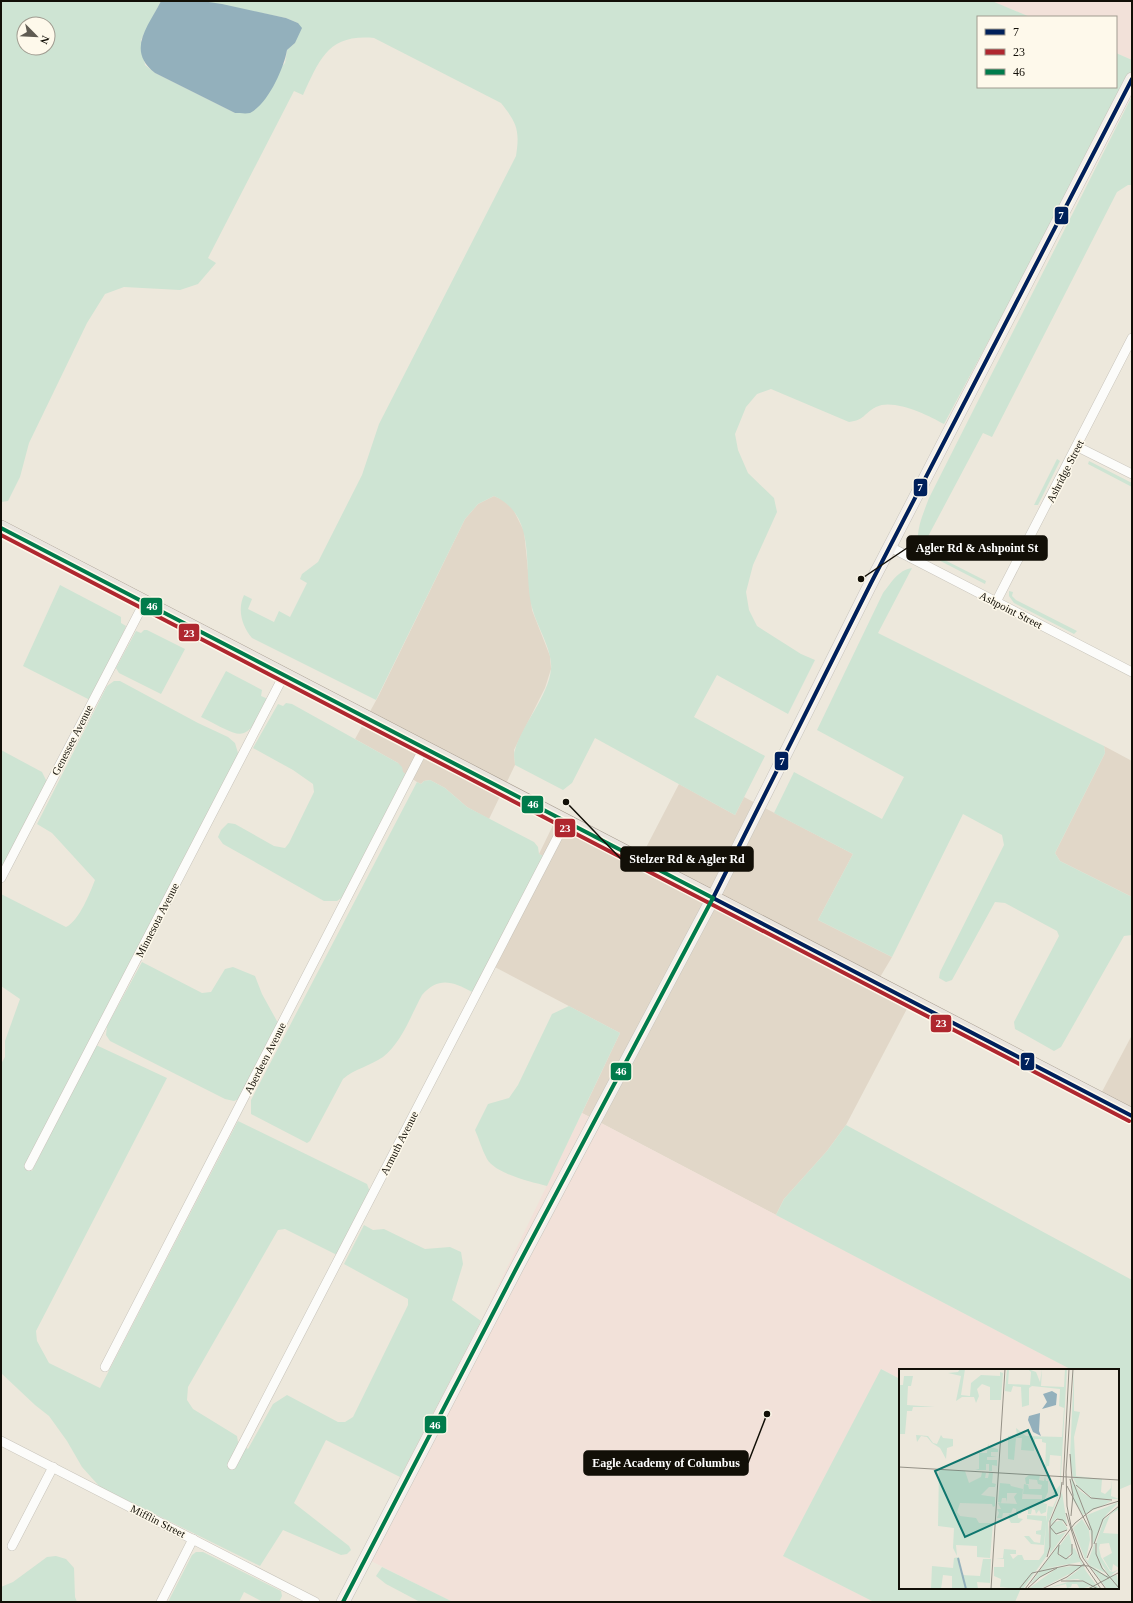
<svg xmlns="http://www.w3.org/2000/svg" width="1133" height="1603" font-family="'Times New Roman',serif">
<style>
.commercial{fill:#e1d7c8}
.industrial{fill:#f2e1d9}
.green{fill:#cee4d3;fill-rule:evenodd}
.water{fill:#93b0bc}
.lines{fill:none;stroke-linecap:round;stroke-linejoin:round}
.street-casing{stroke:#c8c4bb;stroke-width:10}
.secondary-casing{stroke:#c8c4bb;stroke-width:14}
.primary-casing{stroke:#a99f92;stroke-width:16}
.street{stroke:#fcfcfa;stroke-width:9}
.secondary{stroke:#f3f0ed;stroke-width:13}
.primary{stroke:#eae5df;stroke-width:15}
.bus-1-casing{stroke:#fef9eb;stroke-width:7}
.bus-2-casing{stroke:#fef9eb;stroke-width:7}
.bus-3-casing{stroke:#fef9eb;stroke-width:7}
.bus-1{stroke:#00205b;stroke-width:4}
.bus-2{stroke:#af272f;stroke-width:4}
.bus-3{stroke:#007b4b;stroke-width:4}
.labels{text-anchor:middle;stroke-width:3;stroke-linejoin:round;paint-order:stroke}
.street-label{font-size:11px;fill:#120f07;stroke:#fef9eb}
.inset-river{fill:none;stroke:#93b0bc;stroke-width:2}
.inset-road{fill:none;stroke:#959187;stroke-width:1}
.view{fill:#0f766e;fill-opacity:0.15;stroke:#0f766e;stroke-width:2}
.inset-edge{fill:none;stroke:#120f07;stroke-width:2}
.leader{fill:none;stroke:#120f07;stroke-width:1.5}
.callout-dot{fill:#120f07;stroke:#fef9eb;stroke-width:1.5}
.callout{fill:#120f07;stroke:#120f07;stroke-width:1.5}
.callout-label{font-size:12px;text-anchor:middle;font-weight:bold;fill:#fff}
.line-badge{stroke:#fef9eb;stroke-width:1.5}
.badge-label{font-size:11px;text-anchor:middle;font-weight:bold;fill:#fff}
</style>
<rect width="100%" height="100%" fill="#ede8dc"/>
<g class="commercial">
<path d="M494,496L503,500L513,509L524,531L532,610L550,656L551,669L545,688L514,750L515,765L489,819L467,807L445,788L430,780L424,781L421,784L417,782L402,772L398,763L355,739L379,695L465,519L478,504Z"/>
<path d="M1104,746L1132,761V897L1060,861L1055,853L1105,753Z"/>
<path d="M679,784L735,815L744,797L853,854L818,920L892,957L876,984L910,1003L846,1125L827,1151L784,1199L776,1215L582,1113L620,1033L489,964L543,856L539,854L555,821L637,865Z"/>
<path d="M1132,1035V1121L1096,1103Z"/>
</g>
<g class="industrial">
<path d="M992,1H1132V60L1116,53V17H1030Z"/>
<path d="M582,1113L1072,1370H900V1379L882,1369L783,1556L874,1602H453L367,1559L408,1482L400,1477L481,1321Z"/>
</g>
<g class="green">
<path d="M1,1H161L141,40L145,65L155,73L235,113L285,63L287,50L295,43L298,23L286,18L202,1H992L1030,17H978V87H1116V53L1132,60V73L944,424C928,415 893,398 876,407C863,414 865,420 849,422L771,389L757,394L746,407L735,434L738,450L748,473L774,498L777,512L753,565L746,592L749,610L757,626L801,654L815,660L788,714L717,675L694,717L765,756L735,815L595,738L572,783L563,790L515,765C515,760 513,754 515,750C522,725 549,695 551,669C553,652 538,628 533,611C521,572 540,517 494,496L478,504L465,519L376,700L252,638C242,626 237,610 244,595L252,599L248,609L274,622L279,611L290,617L307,583L300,579L302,574L318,562L362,475L379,424L516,156C520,130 517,123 501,103L374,38C328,34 320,59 303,95L294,91L208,258L216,263L198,284L180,290L124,287L105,294L87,323L29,443L20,477L8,501L1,502ZM24,24H48V48H24Z"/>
<path d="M1132,96V185H1128L1117,192L992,437L983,433L924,544L927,551L986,581L985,584L921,551L920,553C914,533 922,517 929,498Z"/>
<path d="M1057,459L1060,461L1038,505H1034Z"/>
<path d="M1089,461L1132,483V487L1088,464Z"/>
<path d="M912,568L878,633L1104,746L1105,753L1055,853L1060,861L1132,897V935L1124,936L1061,1047L1054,1051L1015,1029L1014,1022L1059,936L1057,931L1005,903L995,902L952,980L946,982L939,978L940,972L1004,845L1002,835L963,814L892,957L818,920L853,854L774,813L794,772L882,819L904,777L817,730L883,593C891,583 898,570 912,568Z"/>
<path d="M60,585L121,617V623L126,626L115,652L90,700L23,666Z"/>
<path d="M1009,591L1013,592L1012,596L1016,600L1077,631L1074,634L1014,603L1009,596Z"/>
<path d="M144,630H147L185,649L161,694L119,673L116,668L136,631L141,633Z"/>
<path d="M226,671L262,690L261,696L268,699C244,745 245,739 201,717Z"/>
<path d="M114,681H120L198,723L228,737L235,743L238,753L237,760L26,1165L32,1171L96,1045L167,1078L36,1331L37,1341L49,1363L100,1388L238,1121L367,1184L370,1192L337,1255L285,1229L278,1230L188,1387L187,1400L193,1409L237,1436L238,1442L248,1449L273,1404L287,1395L338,1422H345L353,1417L408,1305V1299L344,1264L364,1225L373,1230L384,1229L425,1249L450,1247L461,1252L463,1264L452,1300L481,1321L400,1477L326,1440L294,1503L349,1546L351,1550L347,1554L341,1555L283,1530L260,1566L100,1487L82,1467L67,1441L49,1416L35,1405L1,1373V1064L5,1057V1041L20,999L1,986V894L66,927C79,921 90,893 95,880L52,833L37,824L107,686Z"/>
<path d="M286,703L292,704L398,763L402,767L403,772L407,775L347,894L337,901H324L223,844L218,837L221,830L228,823L235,824L274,846L285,848L289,843L314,792L313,784L293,770L253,748L278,704L283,706Z"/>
<path d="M1,750L42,772L47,782L1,871Z"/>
<path d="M430,780L445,788L467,807L534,842L538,847L539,854L544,856L476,990L472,992C453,982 439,976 422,995C411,1015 402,1042 383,1057C370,1066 354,1069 343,1079L310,1141L307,1143L251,1114V1100L417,782L421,784L424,781Z"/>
<path d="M142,962L202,993L211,992L225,969L233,967L255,976L262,994L278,1023L241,1098L234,1101L225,1099L110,1041L106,1035L107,1026Z"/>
<path d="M569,1006L620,1033L547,1186C531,1182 496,1174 487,1159C482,1150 479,1139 475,1130L488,1104L509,1098L518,1085L552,1014Z"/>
<path d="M846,1125L1132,1280V1484L1118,1490V1370H1072L776,1215L784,1199L827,1151Z"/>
<path d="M881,1369L900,1379V1588H1021L1015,1602H874L783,1556Z"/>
<path d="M196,1552H203L281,1591L282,1596L279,1602H263L244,1592L239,1602H168L192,1555Z"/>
<path d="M56,1556L66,1559L74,1568L75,1597L77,1602H1V1587L13,1582L47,1557Z"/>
<path d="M382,1567L453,1602H420L386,1584L376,1576Z"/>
</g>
<path class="water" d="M161,1H202L222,4L286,18L298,23L302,28L295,43L287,50C284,68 268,104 250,113C246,114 239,113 235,113L155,73C126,50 148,27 161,1Z"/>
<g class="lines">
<defs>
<g id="street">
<path d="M1078,447L1132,474"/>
<path d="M890,547L1132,672"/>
<path d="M996,602L1132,338"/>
<path d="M1,878L144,603"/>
<path d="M29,1166L284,675"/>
<path d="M105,1367L424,748"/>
<path d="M1,1441L315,1602"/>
<path d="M232,1465L566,821"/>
<path d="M12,1546L53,1467"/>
<path d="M161,1602L193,1539"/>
</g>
<path id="secondary" d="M343,1602L516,1269L713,898L871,583L1132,79"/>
<path id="primary" d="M1,528L1132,1116"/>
</defs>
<use href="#street" class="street-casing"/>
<use href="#secondary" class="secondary-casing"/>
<use href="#primary" class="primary-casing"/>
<use href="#street" class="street"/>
<use href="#secondary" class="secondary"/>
<use href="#primary" class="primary"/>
<defs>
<g id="bus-1">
<path d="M713,898L871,583L1132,79"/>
<path d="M713,898L1132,1116"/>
</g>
<path id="bus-2" d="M1,535L1129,1121"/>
<path id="bus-3" d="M1,528L713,898L516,1269L343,1602"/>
</defs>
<use href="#bus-1" class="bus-1-casing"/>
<use href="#bus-2" class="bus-2-casing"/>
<use href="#bus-3" class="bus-3-casing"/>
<use href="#bus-1" class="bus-1"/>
<use href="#bus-2" class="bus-2"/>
<use href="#bus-3" class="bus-3"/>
</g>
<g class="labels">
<g class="street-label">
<text transform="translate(1065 471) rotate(-63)" y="4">Ashridge Street</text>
<text transform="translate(1011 610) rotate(27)" y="4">Ashpoint Street</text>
<text transform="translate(72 740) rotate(-63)" y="4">Genessee Avenue</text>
<text transform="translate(157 920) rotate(-63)" y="4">Minnesota Avenue</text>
<text transform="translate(265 1058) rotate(-63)" y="4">Aberdeen Avenue</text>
<text transform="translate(399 1143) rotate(-63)" y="4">Armuth Avenue</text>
<text transform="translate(158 1521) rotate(27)" y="4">Mifflin Street</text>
</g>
</g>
<g transform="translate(899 1369)">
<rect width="220" height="220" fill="#ede8dc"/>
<path d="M61,0H66L62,26L71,27L72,14L82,6L101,7V3L104,4L102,31H91V18L83,15L78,20L80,27L77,34L75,28H63L57,32L62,7L49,4L59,3ZM108,0H110L109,15L131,16L132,3L129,0L137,3L141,13L143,0L142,17L165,18L166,0H168L161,123L149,154L151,177L147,188L124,220H120L131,205L120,220L101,218L102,210L95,207V198H105V190L97,189H104L105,180L117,181V185H111L114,190L119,186H123L125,191H140L145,184L147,155L145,176L132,175L125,167H130L135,173L141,174L142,166L137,165V162L142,161L143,152L128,150V146L147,147V153L149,137L154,138L158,129L154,124L161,116L162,87L151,86L150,97H148L146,105L147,74L143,73V70H136L135,82L122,81L123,69H117L115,91L109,90V67L118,66L117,59L127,67L163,68L165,39L160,37L161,20L133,17L130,19V36L123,38L122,18L114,17L112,23L106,22ZM175,0V42L181,43L175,68L177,107L203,110L202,123L206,125L212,119L213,111L212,127L220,130H195L179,118L174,109L171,88ZM5,7H14L12,17H9L8,36L36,38H14L13,42H8L6,65H0V16H4ZM17,66L29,67L34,74L38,75L42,66L44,69L54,70V77L48,79L47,90L41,79L33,74L28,68L22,67L18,73ZM89,75L91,78L99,80V83H92V87L98,88H88V91H98V97L93,96V102H90V95H87V101H76L80,100V84H88ZM40,100L66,102L70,114L82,108L83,103L87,104L86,109H89L90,104H94L93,114L97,115L96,118H90L82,126L96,128V137L94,138L93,135L61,134L58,143L61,147L77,149L80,154H94L91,189L78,188V177L57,176L58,187L54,179L55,159L39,157ZM130,106H141L140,111L145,112L146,107L147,112H149V123L144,134L148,135L147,143L142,145L140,141L137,145L136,141L133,140L132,145H129V140L123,141L122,145H119V149L124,150L120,154H112L109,148L110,145H117V140L114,139L112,144H104L103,149H98L100,144L98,140H102L99,134L118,135L115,128L118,124H108V133L107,129H103L102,134L99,133L101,114L111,115L112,117L124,120L123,130H143V126L124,125L125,115L129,116L130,120H142L143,116L139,115L138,111L130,110V115H127L126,109ZM172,108L180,121L190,128L213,132L184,146L174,131ZM163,123L168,155L158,149L151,156L159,166L167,163L151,185V155ZM220,133L207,146L194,176L188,146ZM220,137V140L211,146L204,164L220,165V199L214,195L213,202L211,201L204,189L213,184L210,174L201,175L200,179L202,188L211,202L214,203L220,200L210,208L199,188L197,174L205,151ZM183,150L190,161L191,171L187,190L189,192L196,173L197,181L206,204L191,196L206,206H218L220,220H208L186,190L174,159ZM162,151L169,160L159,165L152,158L153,154ZM170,164L174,181L168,189L161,187L159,179ZM161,174L160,187L171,189L175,178L187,202L200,220L179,210L166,211L182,199L141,220H129L158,199L182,196L181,193L143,200L157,198L131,215ZM60,188L63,206L81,207L84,190H92L91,214L78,213L79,220H53V207L44,206L42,220H32L33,197L54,199L55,189ZM175,211L185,213L192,216L197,220H191L193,217L181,220L178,215H173L172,218L168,219L167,215L146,220Z" fill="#cee4d3"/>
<path d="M153,22L158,25L157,36L143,40L148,33L144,25ZM141,44L140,62L142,67L134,63L129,51L130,47Z" fill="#93b0bc"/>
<path class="inset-river" d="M59,189L67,220"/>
<path class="inset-road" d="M174,0L167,103L168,137L172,157L184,189L207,220M171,85L173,110L193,162V177L188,189M0,98L220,111M171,110L174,126L172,147M164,116L170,0M177,116L192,129L213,131M168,117L191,161M167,144L181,189L202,220M168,161L157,165L151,158L158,150L164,151L168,157M197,174V185L203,199L220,219M195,175L204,150L220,137M160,176L159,185L167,190L173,185V175M148,188L151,178V152L161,128L163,113M162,212H184L199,220M92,220L106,0M120,220L133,204L170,196L190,197L210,209M126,220L176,154L194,140L220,132M128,220L141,208L158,199M143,220L168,208L185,195M189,220L219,204"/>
<path class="view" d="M129,61L158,126L66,168L36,102Z"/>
<rect width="220" height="220" class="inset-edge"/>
</g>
<path class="leader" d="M861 579L907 548M566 802L621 859M767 1414L748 1463"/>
<g class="callout-dot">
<circle cx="861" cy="579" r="4"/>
<circle cx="566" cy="802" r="4"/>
<circle cx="767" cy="1414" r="4"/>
</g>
<g class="callout">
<rect x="907" y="536" width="140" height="24" rx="4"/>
<rect x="621" y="847" width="132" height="24" rx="4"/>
<rect x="584" y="1451" width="164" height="24" rx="4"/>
</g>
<g class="callout-label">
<text x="977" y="552">Agler Rd &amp; Ashpoint St</text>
<text x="687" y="863">Stelzer Rd &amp; Agler Rd</text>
<text x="666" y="1467">Eagle Academy of Columbus</text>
</g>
<g class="line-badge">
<rect x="1054" y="206" width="15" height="19" rx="4" fill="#00205b"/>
<rect x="913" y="478" width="15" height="19" rx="4" fill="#00205b"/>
<rect x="140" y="597" width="23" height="19" rx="4" fill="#007b4b"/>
<rect x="178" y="623" width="22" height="19" rx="4" fill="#af272f"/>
<rect x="774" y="751" width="15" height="20" rx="4" fill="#00205b"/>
<rect x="521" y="795" width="23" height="19" rx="4" fill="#007b4b"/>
<rect x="554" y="818" width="22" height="20" rx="4" fill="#af272f"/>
<rect x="930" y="1014" width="22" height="19" rx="4" fill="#af272f"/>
<rect x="1020" y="1052" width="15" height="19" rx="4" fill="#00205b"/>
<rect x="610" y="1062" width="22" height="19" rx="4" fill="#007b4b"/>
<rect x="424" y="1415" width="23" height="19" rx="4" fill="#007b4b"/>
</g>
<g class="badge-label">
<text x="1061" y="219">7</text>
<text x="920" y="491">7</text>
<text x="152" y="610">46</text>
<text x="189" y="637">23</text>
<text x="782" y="765">7</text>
<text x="533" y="808">46</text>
<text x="565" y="832">23</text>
<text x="941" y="1027">23</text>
<text x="1027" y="1065">7</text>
<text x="621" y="1075">46</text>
<text x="435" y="1429">46</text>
</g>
<rect width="1133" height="1603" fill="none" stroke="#120f07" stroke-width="4"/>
<rect x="977" y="16" width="140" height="72" fill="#fef9eb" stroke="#a09b90"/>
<rect x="985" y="29" width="20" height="6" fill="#00205b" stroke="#a09b90"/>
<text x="1013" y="36" font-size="12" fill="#120f07">7</text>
<rect x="985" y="49" width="20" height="6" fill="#af272f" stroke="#a09b90"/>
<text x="1013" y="56" font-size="12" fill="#120f07">23</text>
<rect x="985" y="69" width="20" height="6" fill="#007b4b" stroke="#a09b90"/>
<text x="1013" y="76" font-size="12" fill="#120f07">46</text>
<g transform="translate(36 36) rotate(114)"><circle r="19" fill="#fef9eb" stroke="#a09b90"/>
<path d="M0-3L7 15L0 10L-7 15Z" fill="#5f5b52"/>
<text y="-6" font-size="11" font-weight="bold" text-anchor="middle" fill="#120f07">N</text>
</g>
</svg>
